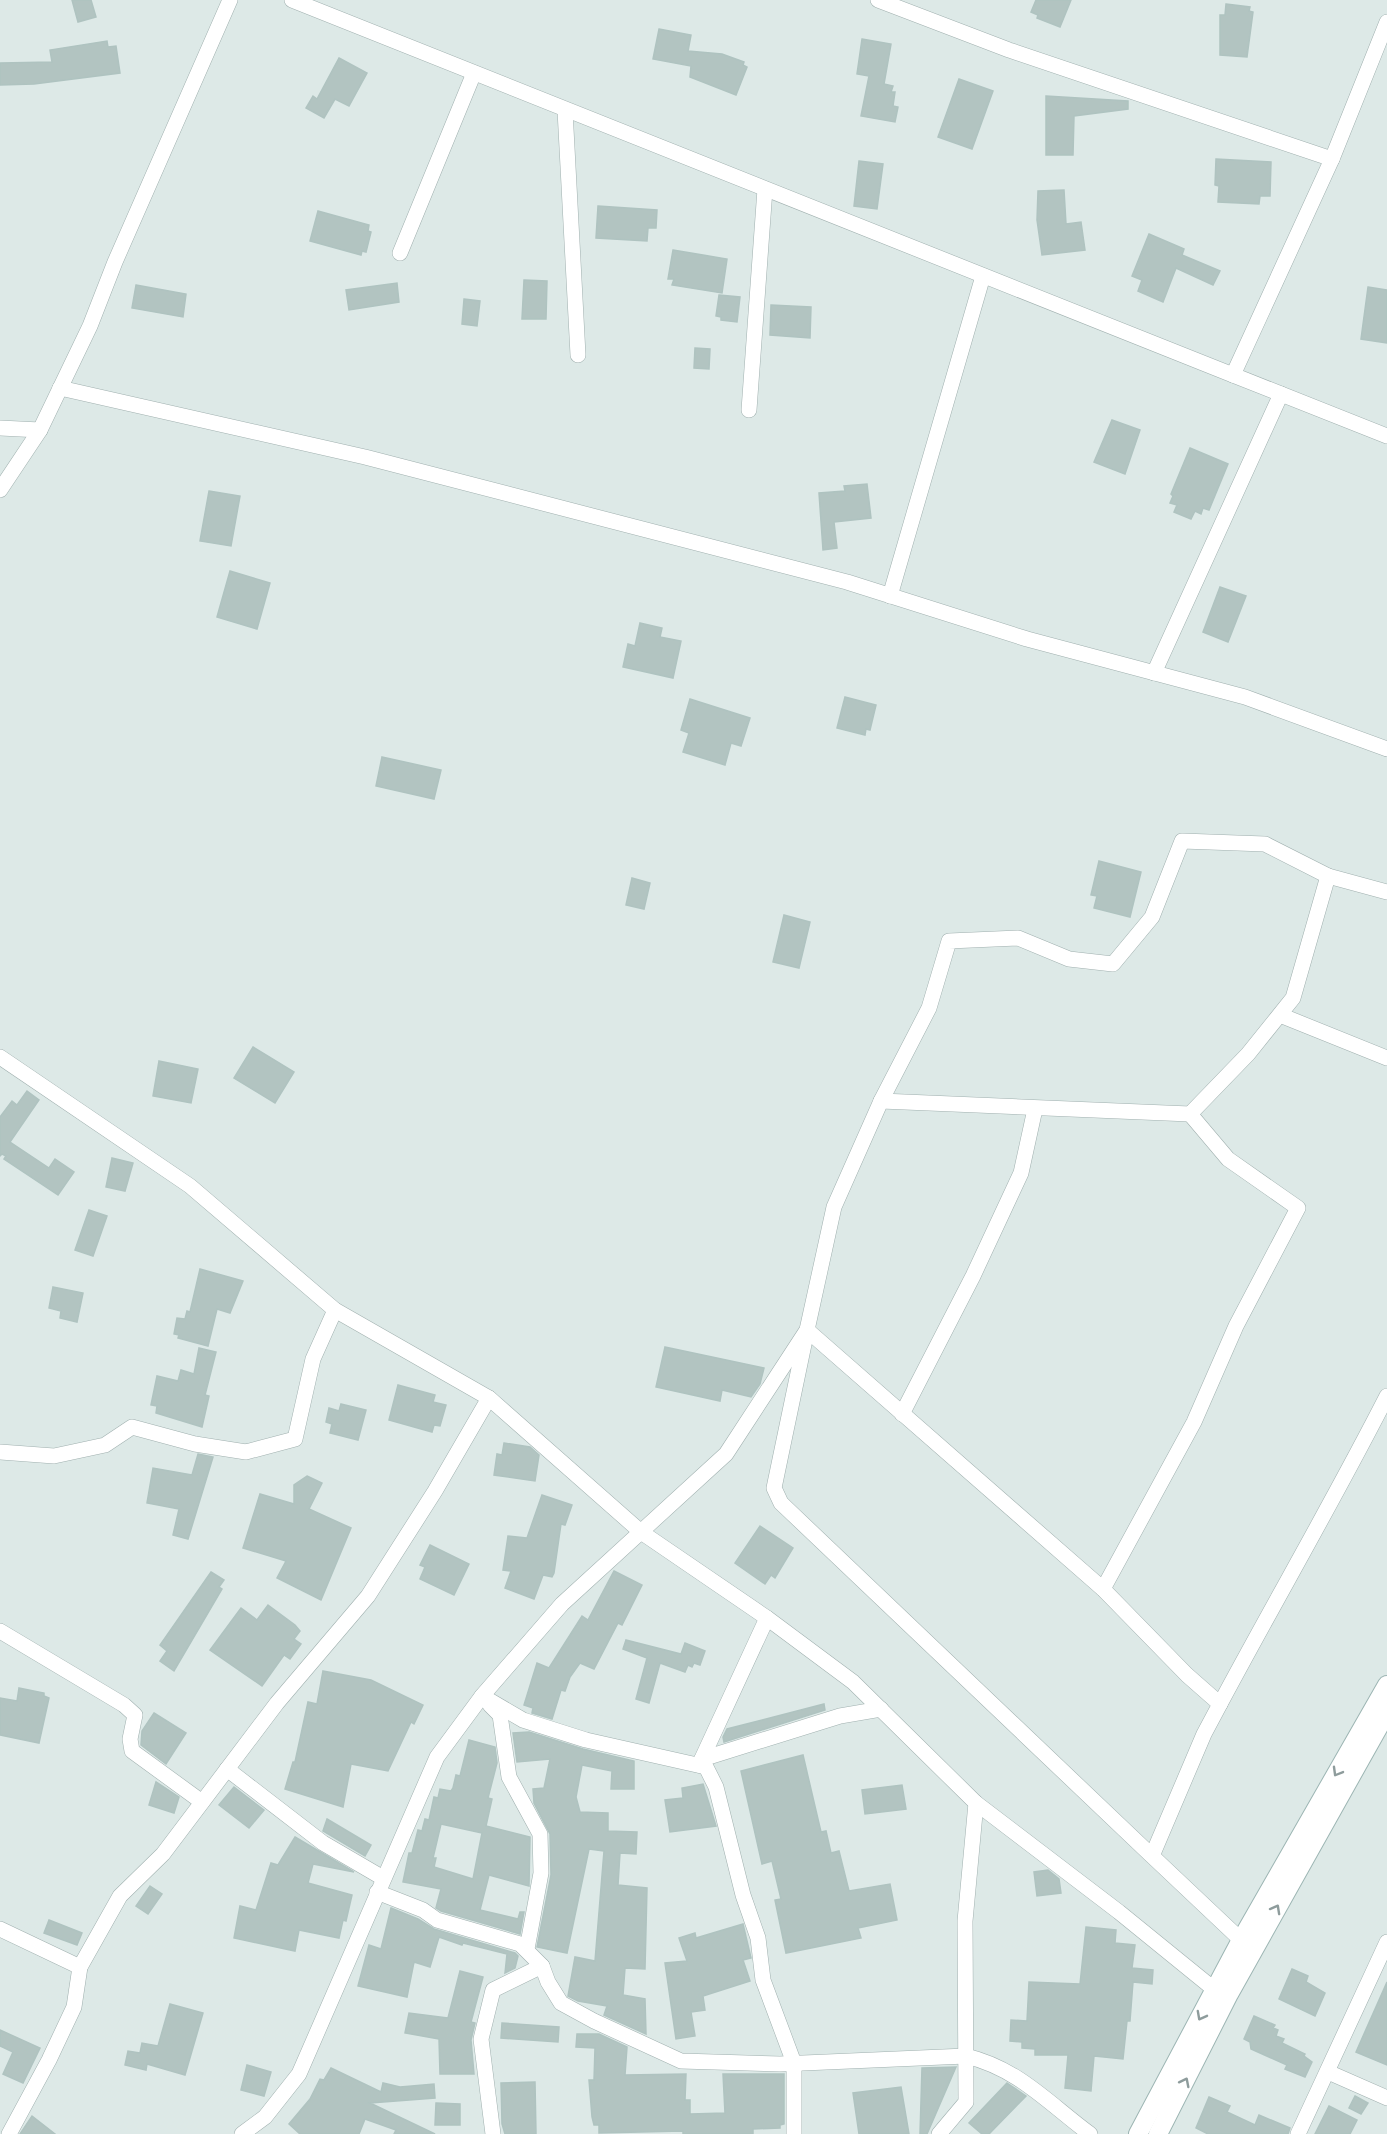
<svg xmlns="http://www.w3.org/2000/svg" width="1387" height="2134" font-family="Arial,sans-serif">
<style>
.building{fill:#b2c4c1;stroke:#afc3c0;stroke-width:1.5;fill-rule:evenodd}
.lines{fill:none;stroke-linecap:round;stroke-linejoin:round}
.minor-casing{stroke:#a0b0af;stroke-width:16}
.secondary-casing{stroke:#9cb5b3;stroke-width:20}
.minor{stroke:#fff;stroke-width:15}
.secondary{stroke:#fff;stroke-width:18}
.oneway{stroke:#8e9c9c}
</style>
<rect width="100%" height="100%" fill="#dde9e7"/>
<g class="building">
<path d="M72,0H91L96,17L78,22Z"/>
<path d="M1036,0H1071L1060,27L1037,18L1038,15L1031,12Z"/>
<path d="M1226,4L1250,7L1249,11L1253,12L1247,57L1220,55V15H1225Z"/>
<path d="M659,29L691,35L688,51L722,54L744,62L743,65L747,67L736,95L690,77L691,66L653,59Z"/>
<path d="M862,39L891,44L884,84L893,86L891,92H895L893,106L898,107L895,122L861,116L869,76L857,74Z"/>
<path d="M107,41L108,47L116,46L120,73L34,84L0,85V63L52,62L50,50Z"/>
<path d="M339,58L367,73L349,106L335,99L324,118L306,108L313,96L317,99Z"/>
<path d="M959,79L993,91L972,149L938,137Z"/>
<path d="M1046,96L1128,101V109L1074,116L1073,155H1046Z"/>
<path d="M1216,159L1271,162L1270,196H1260L1259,204L1218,202L1219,186L1215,185Z"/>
<path d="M859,161L883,164L877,209L854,206Z"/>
<path d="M1064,190L1066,224L1081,222L1085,250L1042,255L1037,220L1038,191Z"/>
<path d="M598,206L657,210L656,228H648L647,241L596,238Z"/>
<path d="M318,211L369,225L368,231L371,232L366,252L362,251L361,255L310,241Z"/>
<path d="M1149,234L1184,249L1182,255L1220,271L1213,285L1176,268L1163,302L1138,291L1142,280L1132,276Z"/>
<path d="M673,250L727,259L722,293L672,285L674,279H668Z"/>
<path d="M524,280L547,281L546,319H522Z"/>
<path d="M397,283L399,302L349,310L346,290Z"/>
<path d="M136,285L186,294L183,317L132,308Z"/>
<path d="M1368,287L1387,290V343L1361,339Z"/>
<path d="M719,295L740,297L737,322L721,320V317L716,316Z"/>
<path d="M464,299L480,301L477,326L462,324Z"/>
<path d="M771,305L811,307L810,338L770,335Z"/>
<path d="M695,348L710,349L709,369L694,368Z"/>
<path d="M1112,420L1140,430L1125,474L1094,462Z"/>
<path d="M1190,448L1228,464L1209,510L1203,508L1201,514L1195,511L1191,519L1174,512L1177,505L1170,503L1173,496L1171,494Z"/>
<path d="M867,484L871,518L834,522L837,548L823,550L819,493L845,491L844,486Z"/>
<path d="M209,491L240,496L231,546L200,541Z"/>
<path d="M230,571L270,583L257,629L217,617Z"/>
<path d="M1220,587L1246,596L1228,642L1203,632Z"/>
<path d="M640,623L662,628L660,637L681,641L673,678L623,667L628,644L635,646Z"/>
<path d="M845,697L876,705L870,730L866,729L865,735L837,728Z"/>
<path d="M690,699L750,718L741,746L731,743L725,765L683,752L689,733L681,730Z"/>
<path d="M382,757L441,770L434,799L376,786Z"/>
<path d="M1099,861L1141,872L1130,917L1094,908L1097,896L1091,895Z"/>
<path d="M632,878L650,883L644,909L626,905Z"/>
<path d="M784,915L810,922L799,968L773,962Z"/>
<path d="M253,1047L294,1072L275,1103L234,1078Z"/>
<path d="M159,1061L198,1069L191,1103L153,1096Z"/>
<path d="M27,1091L39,1100L10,1142L49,1168L55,1159L74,1172L58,1195L4,1159L6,1156L2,1154L0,1156V1117L12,1101L17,1105Z"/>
<path d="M112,1158L133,1163L125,1191L106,1187Z"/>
<path d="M89,1210L107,1216L93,1256L75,1250Z"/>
<path d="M200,1269L243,1281L230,1313L217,1309L208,1346L178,1338L179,1335L174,1334L177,1318L185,1319L187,1311L190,1312Z"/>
<path d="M53,1287L83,1293L77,1322L60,1318L61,1311L49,1308Z"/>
<path d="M665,1347L764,1368L760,1384L751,1397L722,1390L720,1401L656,1387Z"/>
<path d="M199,1348L216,1352L205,1395L209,1396L202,1427L156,1413L157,1406L151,1405L157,1376L178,1381L181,1370L194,1374Z"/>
<path d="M398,1385L435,1395L433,1402L446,1405L440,1426L434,1425L432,1432L389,1420Z"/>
<path d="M341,1404L366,1410L358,1440L330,1433L332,1424L326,1422L329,1408L339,1411Z"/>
<path d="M504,1443L530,1447L539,1455L535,1481L494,1475L497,1454L502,1455Z"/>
<path d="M198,1454L213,1457L188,1539L173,1535L179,1509L147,1503L153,1468L192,1475Z"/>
<path d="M307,1476L322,1483L309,1509L351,1528L321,1600L277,1578L286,1561L243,1548L260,1494L294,1504V1485Z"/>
<path d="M542,1495L572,1505L565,1525L561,1524L554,1573L552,1577L543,1575L534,1599L505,1588L511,1571L503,1570L508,1536L527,1538Z"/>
<path d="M760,1526L793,1548L775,1578L771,1575L765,1584L735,1563Z"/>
<path d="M430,1545L469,1564L454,1595L420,1579L425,1567L420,1565Z"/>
<path d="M614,1571L642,1585L622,1625L618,1623L594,1669L580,1663L570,1677L565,1691L561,1690L552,1719L532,1713L533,1708L524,1705L537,1663L549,1668L582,1616L588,1620Z"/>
<path d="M211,1572L224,1580L219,1587L222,1589L174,1671L160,1661L167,1651L160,1645Z"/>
<path d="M268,1605L295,1625L300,1631L294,1639L301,1644L290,1659L284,1655L262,1686L210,1650L241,1608L257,1620Z"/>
<path d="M626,1640L681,1654L685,1643L705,1651L700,1665L694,1663L692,1667L688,1665L685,1672L660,1663L649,1703L636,1699L647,1658L623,1649Z"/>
<path d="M323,1671L371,1680L423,1705L414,1724L411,1722L388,1771L351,1764L343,1807L285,1789L293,1762H295L308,1702L317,1704Z"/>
<path d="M19,1688L44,1693V1696L49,1698L39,1743L0,1735V1698L17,1701Z"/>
<path d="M824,1704L825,1710L724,1742L723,1737L727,1729Z"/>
<path d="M154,1713L186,1733L166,1764L141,1745L142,1731Z"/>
<path d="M529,1732L583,1749L634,1761V1789H611L612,1771L582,1765L576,1797L580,1812L608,1813V1831L637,1832L636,1854L620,1853L618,1885L647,1888L645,1969L625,1968L623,1995L645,1999L646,2034L604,2015L607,2006L578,2001L568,1996L575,1957L595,1961L604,1851L589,1849L567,1953L537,1947L551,1875L550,1834L534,1803L533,1789L544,1788L550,1759L517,1762L513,1733Z"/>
<path d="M469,1740L495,1747L497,1763L488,1798L492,1799L486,1826L530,1837L529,1886L489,1875L480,1910L518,1919L520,1912H524L520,1934L441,1911L436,1908L441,1889L403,1882L409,1853H412L418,1830L422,1831L425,1819L429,1820L434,1797L438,1798L440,1789L451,1791L453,1788L456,1775L460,1776ZM441,1824L482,1833L473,1879L434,1867L436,1858H433Z"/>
<path d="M803,1755L821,1832L826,1831L831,1853L839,1851L849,1891L890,1884L897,1920L858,1928L861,1938L786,1953L775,1900L781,1899L772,1861L762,1864L741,1771Z"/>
<path d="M156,1782L179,1797L174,1813L149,1805Z"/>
<path d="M703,1784L716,1826L670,1832L665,1800L683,1798L682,1788Z"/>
<path d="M902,1785L906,1809L865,1814L862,1790Z"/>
<path d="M234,1787L264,1810L249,1828L219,1805Z"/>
<path d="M327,1819L371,1845L365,1856L323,1831Z"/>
<path d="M295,1837L354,1872L313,1864L308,1883L352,1895L346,1921L343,1920L339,1938L299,1930L295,1951L234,1938L240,1906L256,1910L271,1863L278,1865Z"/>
<path d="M1048,1870L1059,1879L1061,1893L1037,1896L1034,1872Z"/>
<path d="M150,1886L162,1894L148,1914L136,1906Z"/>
<path d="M391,1908L418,1919L434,1929L515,1953L518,1956L515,1968L505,1973L507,1954L463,1943L462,1945L439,1937L430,1967L414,1962L407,1997L358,1986L369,1945L381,1949Z"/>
<path d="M49,1920L82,1933L77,1945L44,1933Z"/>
<path d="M743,1924L751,1958L743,1960L750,1981L703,1996L705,2010L691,2012L695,2036L676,2039L665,1963L687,1961L679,1938L695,1933L696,1938Z"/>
<path d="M1086,1927L1116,1930L1115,1943L1135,1945L1132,1968L1153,1970L1152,1984L1133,1982L1130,2021H1127L1123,2059L1094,2056L1091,2091L1065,2088L1068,2055H1035V2049L1022,2048V2042L1010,2041L1011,2020L1027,2021L1029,1982L1080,1984Z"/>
<path d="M1292,1969L1308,1976L1306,1982L1325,1993L1315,2016L1279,1999Z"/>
<path d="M460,1971L483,1977L471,2022L475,2023L471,2040L474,2074H440L439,2039L405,2033L409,2013L448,2018Z"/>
<path d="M1387,1982V2065L1356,2052Z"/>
<path d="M170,2004L203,2013L185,2075L147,2064L146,2070L125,2065L128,2051L140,2053L142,2043L158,2046Z"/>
<path d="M1254,2016L1275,2025L1273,2028L1278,2030L1276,2036L1284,2039L1282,2043L1305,2054L1304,2056L1312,2062L1305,2077L1285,2069L1287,2065L1251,2049L1250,2042L1244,2039Z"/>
<path d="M502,2023L559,2027L558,2042L501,2038Z"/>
<path d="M0,2030L40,2048L23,2083L3,2074L13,2052L0,2046Z"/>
<path d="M577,2034H599L627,2047L625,2075L686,2074L685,2100H690V2114L725,2113L723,2074H784V2124L780,2125V2128L753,2129V2134H683V2131L599,2133V2125H594L592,2117L589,2080H594L595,2048L576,2047Z"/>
<path d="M247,2065L271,2072L264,2096L241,2090Z"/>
<path d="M956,2067L927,2134H920L922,2068Z"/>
<path d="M331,2068L381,2092L383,2083L400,2087L434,2084L435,2098L370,2103L435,2134H394L396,2130L365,2119L359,2134H300L289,2124L310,2099L320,2079L324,2080Z"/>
<path d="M535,2082L536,2134H505L502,2124L501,2083Z"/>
<path d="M1007,2083L1026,2096L989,2134H982L969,2123Z"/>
<path d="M901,2087L909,2134H859L853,2093Z"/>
<path d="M1355,2096L1368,2103L1361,2114L1349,2108Z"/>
<path d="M1209,2097L1230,2106L1227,2112L1255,2125L1259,2115L1290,2128L1288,2134H1208L1196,2128Z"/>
<path d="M436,2103L460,2104V2125H435Z"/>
<path d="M1329,2106L1357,2120L1350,2134H1315Z"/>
<path d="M32,2116L55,2134H20Z"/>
</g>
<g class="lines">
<defs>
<g id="minor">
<path d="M292,0L1233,375"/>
<path d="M878,0L1009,50L1332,159"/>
<path d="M1387,22L1332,159L1233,375L1387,436"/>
<path d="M565,110L578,355"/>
<path d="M400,253L474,73"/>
<path d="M60,388L365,457L847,582L1027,639L1245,697L1387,749"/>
<path d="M749,410L765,189"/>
<path d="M0,428L40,430"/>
<path d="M0,490L40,430L90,326L115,262L230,0"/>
<path d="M890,596L983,276"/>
<path d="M1154,673L1281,394"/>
<path d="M1280,1015L1387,1058"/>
<path d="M0,1057L190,1186L335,1310L489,1398L641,1532L767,1618L853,1682L976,1803L1119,1912L1215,1990"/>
<path d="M881,1101L929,1008L949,941L1018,938L1069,959L1113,964L1152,917L1182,841L1265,844L1328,876"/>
<path d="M902,1414L973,1276L1021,1173L1035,1109"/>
<path d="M0,1452L54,1456L105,1445L132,1427L195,1444L246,1452L295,1439L313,1359L335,1310"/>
<path d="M1103,1589L1194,1422L1236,1326L1298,1208L1228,1159L1190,1114"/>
<path d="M0,1631L124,1705L135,1715L130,1739L132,1751L202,1802"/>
<path d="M482,1696L523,1720L586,1740L706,1767L716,1787L743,1895L758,1938L763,1980L794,2063V2134"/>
<path d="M1220,1704C1275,1601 1334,1500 1387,1396"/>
<path d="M490,1705L500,1715L509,1777L540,1834L541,1873L527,1949"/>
<path d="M702,1759L840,1716L881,1709"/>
<path d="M699,1765L767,1618"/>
<path d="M227,1769L323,1843L383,1878"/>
<path d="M1152,1856L781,1503L774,1488L807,1330L1103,1589L1187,1675L1220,1704L1204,1734L1152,1856L1241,1940"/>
<path d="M377,1892L423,1910L437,1920L520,1944L542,1966L548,1982L561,2003L594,2021L681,2061L780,2064L966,2056C1019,2069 1048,2103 1090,2134"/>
<path d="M0,1929L80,1967"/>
<path d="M1328,2072L1387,2098"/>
<path d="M9,2134L49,2060L74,2007L80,1967L120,1896L163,1854L277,1703L368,1596L435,1491L489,1398"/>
<path d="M242,2134L265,2117L299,2074L437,1757L482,1696L562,1604L726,1454L807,1330L834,1207L881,1101L1190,1114L1248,1054L1293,998L1328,876L1387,892"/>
<path d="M493,2134L481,2039L493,1990L542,1966"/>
<path d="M939,2134L966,2102L965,1921L976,1803"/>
<path d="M1298,2134L1387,1942"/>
</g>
<g id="secondary">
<path d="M1138,2134L1241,1940L1387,1685"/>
<path d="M1158,2134L1229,1994L1387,1712"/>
</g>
</defs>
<use href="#minor" class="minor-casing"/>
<use href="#secondary" class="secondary-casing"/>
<use href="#minor" class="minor"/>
<use href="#secondary" class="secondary"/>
</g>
<defs><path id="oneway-chevron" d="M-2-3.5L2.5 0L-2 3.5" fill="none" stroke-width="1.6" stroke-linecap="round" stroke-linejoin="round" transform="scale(1.5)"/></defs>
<g class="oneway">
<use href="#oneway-chevron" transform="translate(1337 1772) rotate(120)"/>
<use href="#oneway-chevron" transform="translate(1276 1909) rotate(-61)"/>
<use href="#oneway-chevron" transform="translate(1201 2016) rotate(118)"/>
<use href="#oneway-chevron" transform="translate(1185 2082) rotate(-63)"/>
</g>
</svg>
